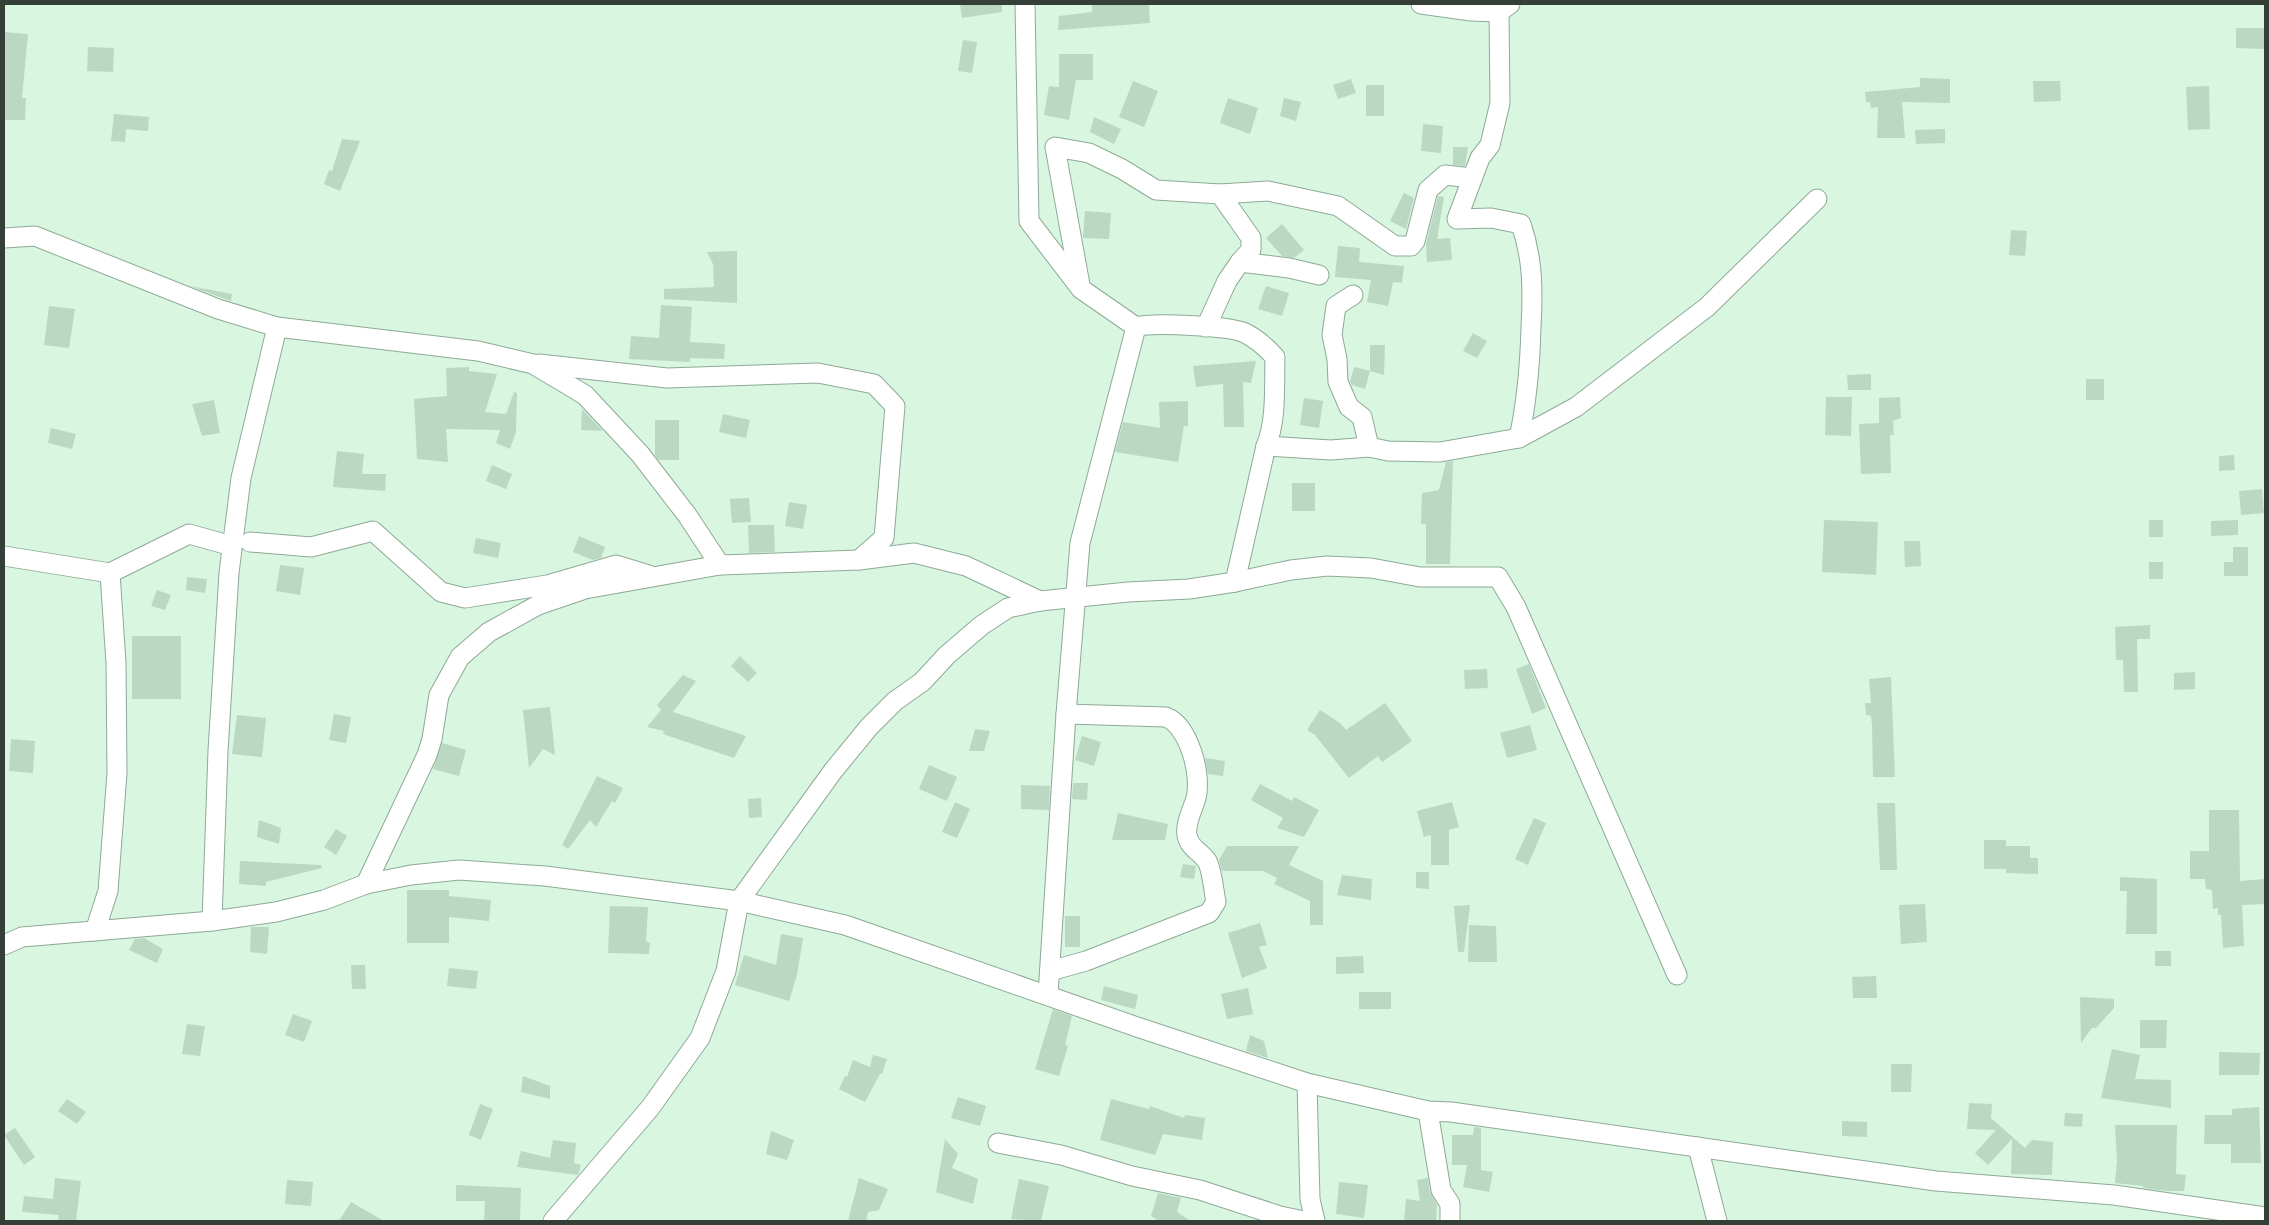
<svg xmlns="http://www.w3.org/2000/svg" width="2269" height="1225" font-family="'Work Sans',sans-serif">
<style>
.building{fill:#bbd8c3}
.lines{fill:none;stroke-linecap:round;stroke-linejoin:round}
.minor-casing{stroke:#8eaa96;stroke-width:21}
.minor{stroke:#fff;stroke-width:19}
</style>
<rect width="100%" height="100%" fill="#d8f6e0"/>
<g class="building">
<path d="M960,4H1002V12L962,18Z"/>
<path d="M1149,4L1150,23L1058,30L1059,16L1092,12V5Z"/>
<path d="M2236,28H2265V49L2236,48Z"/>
<path d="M4,32L28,34L22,98H26L25,120H4Z"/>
<path d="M963,40L977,42L972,73L958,71Z"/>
<path d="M88,47L114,48L113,72L87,71Z"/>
<path d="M1059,54H1093V80H1076L1069,120L1044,115L1049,86L1059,87Z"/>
<path d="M1920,78L1950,79V103L1902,102L1905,138H1877L1878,107L1871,108L1870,102H1866L1865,92L1920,87Z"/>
<path d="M1351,79L1356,93L1338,99L1333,85Z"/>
<path d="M1133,81L1158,91L1144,127L1119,117Z"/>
<path d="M2033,81H2060L2061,101L2034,102Z"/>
<rect x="1366" y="85" width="18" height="31"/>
<path d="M2209,86L2210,129L2188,130L2186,87Z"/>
<path d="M1228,98L1258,108L1250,134L1220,123Z"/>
<path d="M1284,98L1301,102L1296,121L1280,116Z"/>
<path d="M114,114L149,117L148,131L126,129L125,142L111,141Z"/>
<path d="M1094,117L1121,129L1114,144L1090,132Z"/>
<path d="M1423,124L1443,126L1441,153L1421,151Z"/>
<path d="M1945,129V143L1916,144L1915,130Z"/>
<path d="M342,139L360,141L340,191L324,184L329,170L332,171Z"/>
<path d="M1453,147H1468L1465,166L1453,165Z"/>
<path d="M1404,193L1414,198L1406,229L1390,221Z"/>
<path d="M1438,196L1444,197L1437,239L1450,238L1452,260L1427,262L1426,244Z"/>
<path d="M1085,211L1111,213L1109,239L1083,238Z"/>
<path d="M1282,224L1304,250L1294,258L1282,256L1266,238Z"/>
<path d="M2011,230L2027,231L2025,256L2009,255Z"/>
<path d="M1338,246L1360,248L1359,262L1404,266L1402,283L1393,282L1388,306L1367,302L1371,280L1335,277Z"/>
<path d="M737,251V303L664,299V289L714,287L713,264L707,252Z"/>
<path d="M190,286L232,294L231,301L222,298Z"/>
<path d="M1266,286L1289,293L1282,316L1258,309Z"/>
<path d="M661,305L692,307L690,342L725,344L724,359L690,358V362L629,359L631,336L659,338Z"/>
<path d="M49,306L75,309L69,348L44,345Z"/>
<path d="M1473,333L1487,341L1477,358L1463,351Z"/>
<path d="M1370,345H1385L1384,375L1370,371Z"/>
<path d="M1256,361L1251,383L1243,382L1244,427H1224L1223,384L1196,387L1193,366Z"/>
<path d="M469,367V371L497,374L485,412L506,414L514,392L517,393L516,432L510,449L496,443L500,430L446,429L448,462L417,459L414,399L447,396L446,368Z"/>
<path d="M1354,367L1370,371L1365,389L1352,385L1350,382Z"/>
<path d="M1871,374V390H1848L1847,375Z"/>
<rect x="2086" y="379" width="18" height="21"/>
<path d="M1826,397H1852L1851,436L1825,435Z"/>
<path d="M1900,397L1901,418L1893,421L1894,435H1890L1891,473L1861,474L1859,424L1879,423V398Z"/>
<path d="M1304,398L1323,401L1319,428L1300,425Z"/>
<path d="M214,400L220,433L202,436L192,404Z"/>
<path d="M1188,401V426H1184L1178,462L1115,452L1123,422L1160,428L1159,402Z"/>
<path d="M582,409L602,430V431L581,430Z"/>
<path d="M723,414L750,420L746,438L719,432Z"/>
<path d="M655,420H679V460H658L655,455Z"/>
<path d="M51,428L76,434L72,449L48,443Z"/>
<path d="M337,451L364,454L362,474H386L385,491L333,487Z"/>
<path d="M2234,455L2235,470L2219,471V456Z"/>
<path d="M1453,461L1450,564H1426V524H1421L1422,493L1439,490L1446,462Z"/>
<path d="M492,465L512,474L506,489L486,481Z"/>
<rect x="1292" y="483" width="23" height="28"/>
<path d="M2262,489L2264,513L2241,515L2239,491Z"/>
<path d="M749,498L751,522L732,523L730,499Z"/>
<path d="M789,502L807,505L803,529L785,526Z"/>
<path d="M1824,520L1878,522L1876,575L1822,572Z"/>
<rect x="2149" y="520" width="14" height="17"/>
<path d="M2238,520V535L2211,536V521Z"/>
<path d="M748,525H774L775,552L749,553Z"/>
<path d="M579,536L605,547L601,558L593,560L573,552Z"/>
<path d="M476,538L501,543L498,558L473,553Z"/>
<path d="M1904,541H1920L1921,566L1905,567Z"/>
<path d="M2233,547H2248V576H2224V562H2233Z"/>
<rect x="2149" y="562" width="14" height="17"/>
<path d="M280,565L304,568L300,595L276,591Z"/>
<path d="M187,577L207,579L205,593L186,590Z"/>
<path d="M157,590L171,595L165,610L151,606Z"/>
<path d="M2150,625V639H2137L2138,692H2124L2123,660H2116L2115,627Z"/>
<rect x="132" y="636" width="49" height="63"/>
<path d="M740,656L757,673L748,682L731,666Z"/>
<path d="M1529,664L1546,708L1532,714L1516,669Z"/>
<path d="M1487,669L1488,688L1465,689L1464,670Z"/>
<path d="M2195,672V689L2174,690V673Z"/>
<path d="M683,675L696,681L673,712L746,736L734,758L663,734L664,731L647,727L661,710L657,705Z"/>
<path d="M1891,677L1895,777H1873L1872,725L1871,716L1866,715L1865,703H1871L1869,679Z"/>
<path d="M1385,703L1412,741L1382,762L1378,756L1349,778L1315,735L1307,730L1320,710L1340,723L1346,730Z"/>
<path d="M550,707L555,755L543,749L529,768L523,710Z"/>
<path d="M334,714L351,717L346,743L329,740Z"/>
<path d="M237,715L266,718L262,757L232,754Z"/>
<path d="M1530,725L1537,750L1507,758L1500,733Z"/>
<path d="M975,729L990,731L984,751H969Z"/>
<path d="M1082,736L1101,742L1094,766L1075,760Z"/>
<path d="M11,739L35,741L33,773L9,771Z"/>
<path d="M442,743L466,750L459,776L433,769Z"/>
<path d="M1205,758L1225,761L1223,776L1208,774Z"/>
<path d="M929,765L957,777L947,801L919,789Z"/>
<path d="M597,776L623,788L615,803L612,801L596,827L590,820L568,849L562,845Z"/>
<path d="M1073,783H1088L1087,800L1072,799Z"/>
<path d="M1260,784L1292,801L1294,797L1319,810L1304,837L1277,828L1283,818L1251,800Z"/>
<path d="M1021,785L1050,786L1049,810L1021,809Z"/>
<path d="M761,798L762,817L749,818L748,799Z"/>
<path d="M955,802L970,809L957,838L942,832Z"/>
<path d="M1452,802L1459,827L1449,830V865H1431V835L1424,837L1417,811Z"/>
<path d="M1877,803H1895L1897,870H1880Z"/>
<path d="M2209,810H2239L2240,881L2265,879V904L2242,905L2244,946L2223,948L2221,915H2218V908L2213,909L2212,890L2206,889L2205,879H2190V851H2209Z"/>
<path d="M1118,813L1168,824L1165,840H1112Z"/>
<path d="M1534,818L1546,823L1528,865L1515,859Z"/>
<path d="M259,820L281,828L279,844L257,837Z"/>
<path d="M336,829L347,836L336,855L324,847Z"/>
<path d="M1984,840H2006V846H2030V858H2038V874L2006,873V869H1984Z"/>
<path d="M1227,846H1299L1289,865L1323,881V925H1310V901L1274,884L1277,878L1263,871H1222L1219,860Z"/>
<path d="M240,861L321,865L322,868L266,882V886L239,884Z"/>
<path d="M1183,864L1196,866L1194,879L1180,877Z"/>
<path d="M1416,872H1429V889L1416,888Z"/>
<path d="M1342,875L1372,879L1371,900L1337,895Z"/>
<path d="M2120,877L2157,879V934H2126L2127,891H2120Z"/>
<path d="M407,890H449V896L491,900L489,921L449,917V943H407Z"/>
<path d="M1925,904L1927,942L1901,944L1899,905Z"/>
<path d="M1470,905L1464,952H1458L1454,906Z"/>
<path d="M610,906L648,907L646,941L650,943L649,954L608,953Z"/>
<rect x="1065" y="916" width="15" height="31"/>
<path d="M1260,923L1267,945L1259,947L1267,968L1242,978L1228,933Z"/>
<path d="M1469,925L1496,926L1497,962H1468Z"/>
<path d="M251,927H269L267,954L250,952Z"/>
<path d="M781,934L803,938L797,975L789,1001L735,985L744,955L776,965Z"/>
<path d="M144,938L163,949L157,963L129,950L135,939Z"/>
<rect x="2155" y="951" width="16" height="15"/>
<path d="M1363,956L1364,973L1336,974V957Z"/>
<path d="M351,965H365L366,989H352Z"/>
<path d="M449,968L478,971L476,989L447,986Z"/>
<path d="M1876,976L1877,998H1853L1852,977Z"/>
<path d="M1104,986L1138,995L1135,1009L1101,1000Z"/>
<path d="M1248,988L1253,1014L1227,1019L1221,994Z"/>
<rect x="1359" y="992" width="32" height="17"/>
<path d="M2080,997L2114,999V1008L2096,1028H2092L2081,1043Z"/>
<path d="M1053,1009L1072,1016L1065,1045L1068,1046L1059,1076L1035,1069Z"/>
<path d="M293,1014L312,1021L304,1042L285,1035Z"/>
<path d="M2140,1020H2167L2166,1048H2140Z"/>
<path d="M187,1024L205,1026L200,1056L182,1054Z"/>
<path d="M1250,1035L1264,1041L1268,1058L1246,1051Z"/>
<path d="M2112,1049L2140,1055L2135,1079L2171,1080V1108L2101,1098Z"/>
<path d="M2219,1052L2260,1053L2259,1075H2219Z"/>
<path d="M873,1055L887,1059L882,1074H880L865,1102L839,1089L845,1076L847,1077L853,1060L870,1067Z"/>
<path d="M1891,1064H1912L1911,1092H1891Z"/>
<path d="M523,1076L550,1086V1099L521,1092Z"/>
<path d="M958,1097L986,1106L980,1126L951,1118Z"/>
<path d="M67,1099L86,1112L77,1124L58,1111Z"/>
<path d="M1111,1099L1149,1109L1150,1106L1184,1118L1185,1115L1205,1118L1202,1140L1163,1134L1155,1155L1100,1140Z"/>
<path d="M1969,1103L1992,1104L1991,1118L2025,1148L2032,1140L2053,1142L2052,1175L2011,1174L2012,1139L1988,1165L1975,1153L1996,1130L1967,1129Z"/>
<path d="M480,1104L493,1109L481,1140L469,1135Z"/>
<path d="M2259,1107L2261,1163H2231V1144H2204L2205,1115H2232V1109Z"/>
<path d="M2065,1113L2083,1114L2082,1127L2064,1126Z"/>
<path d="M1842,1121L1867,1122V1137L1842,1136Z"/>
<path d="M2115,1125H2177L2176,1174L2186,1175L2184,1191H2167L2143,1188V1186L2115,1183L2117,1160Z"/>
<path d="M1474,1127L1481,1128V1170L1493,1172L1489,1192L1463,1187L1467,1165H1452V1135H1473Z"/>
<path d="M15,1128L35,1157L24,1165L4,1135Z"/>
<path d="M771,1131L794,1140L787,1160L766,1154Z"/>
<path d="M945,1139L958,1154L952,1168L978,1179L973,1204L936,1192Z"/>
<path d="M553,1140L576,1143L574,1163L581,1165L578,1175L517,1167L521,1151L550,1158Z"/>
<path d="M55,1178L81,1181L76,1221H58L59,1215L22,1212L24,1196L53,1199Z"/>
<path d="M859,1178L888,1189L879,1210L868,1212L866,1221H848Z"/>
<path d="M1428,1178L1430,1192L1437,1205L1436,1221H1404L1406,1199L1420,1201L1417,1180Z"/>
<path d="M1019,1179L1049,1186L1041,1221L1011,1219Z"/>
<path d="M287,1180L313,1182L311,1206L285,1204Z"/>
<path d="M1339,1182L1368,1185L1364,1218L1336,1214Z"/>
<path d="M456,1185L521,1188L520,1221L484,1220L485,1201H456Z"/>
<path d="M1158,1193L1181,1198L1177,1212L1191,1221H1159L1151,1216Z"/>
<path d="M351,1202L384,1221H339Z"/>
</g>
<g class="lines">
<defs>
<g id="minor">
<path d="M1025,4L1029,221L1081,289L1136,327L1080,543L1066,714L1048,995"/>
<path d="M1421,4L1471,11L1499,12"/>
<path d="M1510,4L1499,12L1500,103L1490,145L1480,158L1457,219L1491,218L1521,224C1533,259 1533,290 1531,327C1530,365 1527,401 1519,438"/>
<path d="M1220,194L1268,191L1338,206L1395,246H1411L1415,241L1428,190L1445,175L1472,178"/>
<path d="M4,238L35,236L218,309L277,327L478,351L533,364L585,395L640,454L687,515L720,565"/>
<path d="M1080,285L1055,147L1089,153L1122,169L1156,190L1220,194L1251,238V250L1240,262"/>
<path d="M1353,295L1336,306L1332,335L1337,359L1338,382L1349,407L1362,417L1369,447"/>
<path d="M1136,327C1151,322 1231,326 1245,333C1257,339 1266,347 1275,357C1274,386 1277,419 1266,446"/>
<path d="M1206,327L1227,281L1240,262L1289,268L1319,275"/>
<path d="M539,364L667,378L818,373L874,384L895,406L884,538L859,560"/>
<path d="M250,542L311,547L373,531L441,592L465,598L547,585L616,565L649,575"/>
<path d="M4,556L110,573L189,534L232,546"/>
<path d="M1235,582L1266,446L1331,450L1369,447L1388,451L1440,452L1519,438L1576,407L1707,307L1817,199"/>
<path d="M366,884L427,755L432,739L439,695L460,657L489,632L538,605L585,589L720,565L859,560L914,553L966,566L1040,601"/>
<path d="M212,921L218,751L229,573L241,478L277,327"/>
<path d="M95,931L108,891L117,773L116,663L110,573"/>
<path d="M4,945L22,937L212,921L276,912L324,900L366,884L411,875L459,870L545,876L739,901L845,925L1140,1028L1307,1083L1428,1111L1451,1112L1936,1181L2114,1195L2265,1217"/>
<path d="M1050,971L1086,961L1209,913L1216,902C1214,893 1212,869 1207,861C1200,851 1189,848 1187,835C1185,823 1193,809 1196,798C1202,775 1189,726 1166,717L1066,714"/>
<path d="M1307,1083L1310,1199L1315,1221"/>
<path d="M1428,1111L1441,1190L1450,1204V1221"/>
<path d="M998,1143L1061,1155L1132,1176L1200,1190L1280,1216L1304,1221"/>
<path d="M1698,1147L1717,1221"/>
<path d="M553,1221L650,1108L700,1038L726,971L739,901L833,771L869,727L895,701L922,682L947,655L982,625L1008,608L1040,601L1128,592L1189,589L1235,582L1291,570L1327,566L1371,568L1420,577H1498L1516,607L1677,975"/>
</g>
</defs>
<use href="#minor" class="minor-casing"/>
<use href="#minor" class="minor"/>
</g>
<rect width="2269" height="1225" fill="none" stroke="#343f37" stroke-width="10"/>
</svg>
